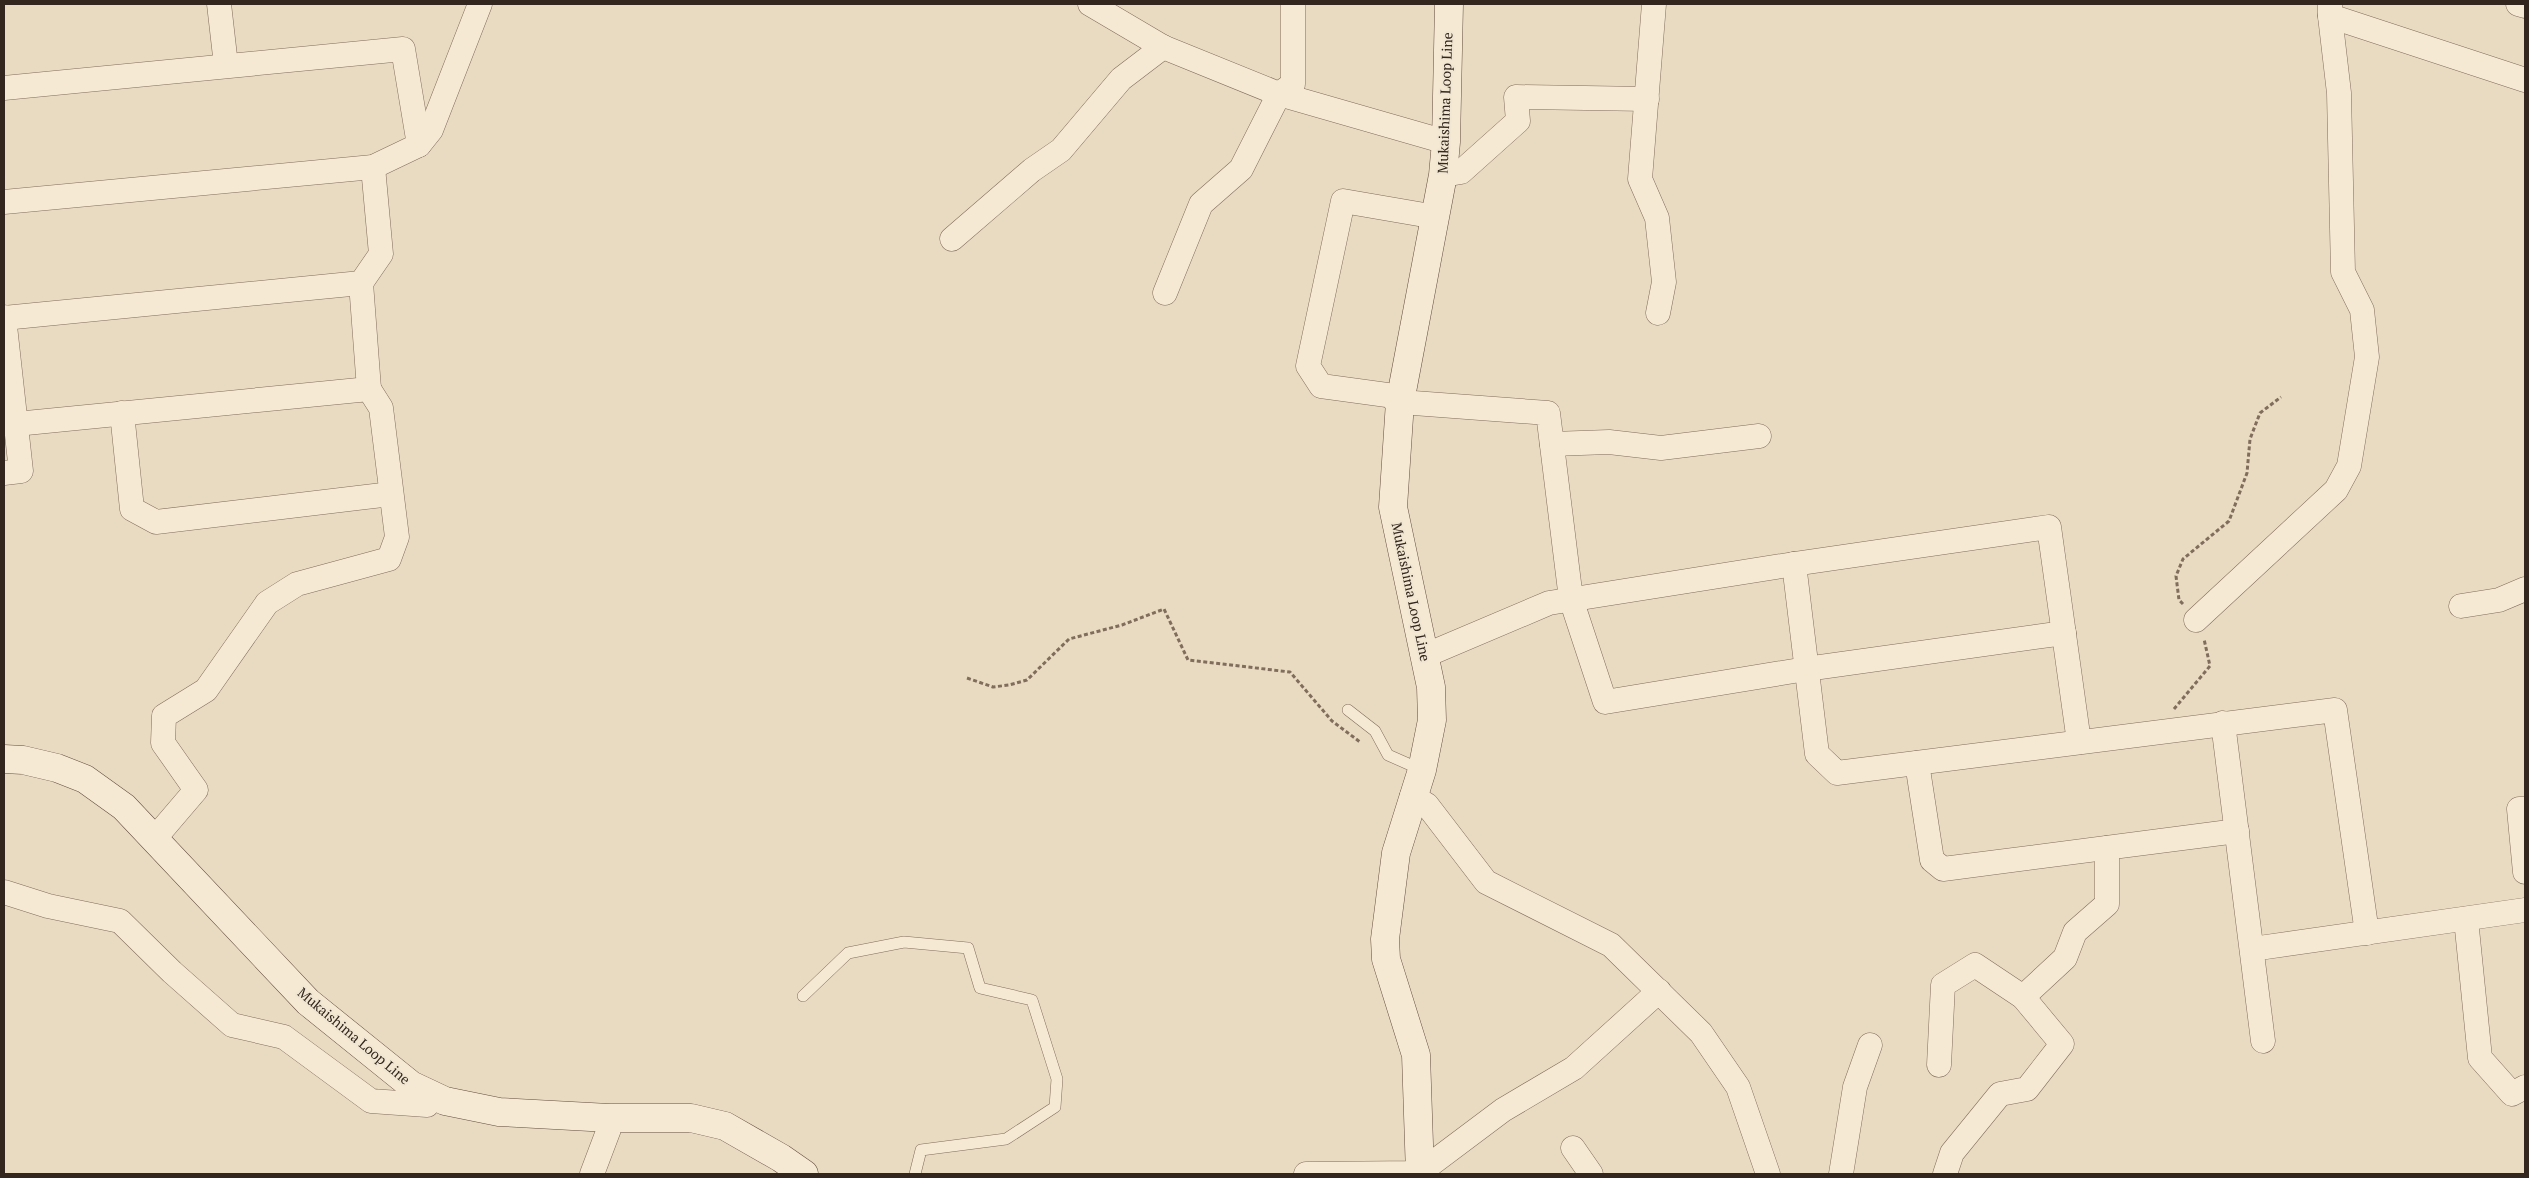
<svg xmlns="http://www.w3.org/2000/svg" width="2529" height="1178" font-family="'PT Serif',serif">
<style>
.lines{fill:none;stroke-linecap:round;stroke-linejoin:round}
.service-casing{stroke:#816d5b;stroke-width:12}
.minor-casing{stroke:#816d5b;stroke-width:25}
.secondary-casing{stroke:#634e3e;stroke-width:29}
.path{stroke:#816d5b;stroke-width:3;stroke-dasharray:4 2.5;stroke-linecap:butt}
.service{stroke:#f5e9d4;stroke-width:11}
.minor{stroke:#f5e9d4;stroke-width:24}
.secondary{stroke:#f5e9d4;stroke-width:28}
.labels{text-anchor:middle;stroke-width:4;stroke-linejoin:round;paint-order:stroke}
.street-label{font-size:14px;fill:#32261e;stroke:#f1e6d1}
</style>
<rect width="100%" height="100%" fill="#e9dbc2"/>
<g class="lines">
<defs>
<g id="service">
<path d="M1348,710L1375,731L1388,755L1422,770"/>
<path d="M803,996L848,953L904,942L968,948L980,988L1032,1000L1057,1079L1055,1107L1006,1139L921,1150L915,1174"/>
</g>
<g id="minor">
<path d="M219,4L226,65"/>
<path d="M1090,4L1163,47L1279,94L1446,142"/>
<path d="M1654,4L1640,179L1657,218L1664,282L1658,313"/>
<path d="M2330,4V16L2525,80"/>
<path d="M2518,4L2525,6"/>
<path d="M4,88L403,49L419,145L373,167L4,202"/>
<path d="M419,145L431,130L480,4"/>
<path d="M1443,175L1461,172L1518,121L1516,97L1647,99"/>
<path d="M1436,217L1343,201L1308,366L1321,386L1387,395L1400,402L1548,413L1571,599L1605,702L1806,669L2064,633"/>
<path d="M952,239L1032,170L1061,150L1121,79L1163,47"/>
<path d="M361,283L369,389"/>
<path d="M1165,293L1201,204L1241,169L1279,94L1293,84V4"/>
<path d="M4,317L21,471L4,473"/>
<path d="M4,318L361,283L381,254L373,167"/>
<path d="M122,413L132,509L156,522L391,494"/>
<path d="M16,424L369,389L381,408L397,537L389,559L297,584L267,603L206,690L164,716L163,743L196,790L155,838"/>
<path d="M1552,444L1609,442L1661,448L1759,436"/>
<path d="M1794,564L1817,754L1837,773L2335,710L2367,933"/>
<path d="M2461,606L2499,600L2525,589"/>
<path d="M2196,620L2336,490L2349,466L2367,357L2362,310L2343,272L2339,93L2330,16"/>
<path d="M1424,656L1549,603L1794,564L2049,527L2079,742"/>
<path d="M2223,723L2263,1041"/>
<path d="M1917,763L1932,860L1943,869L2237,831"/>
<path d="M1412,796L1427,805L1486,882L1611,945L1701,1033L1738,1087L1768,1174"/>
<path d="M2525,809H2519L2525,872"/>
<path d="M4,892L48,906L120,921L172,972L232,1025L284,1037L371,1101L427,1105L432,1095"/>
<path d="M2466,919L2480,1058L2512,1094L2525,1087"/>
<path d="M2252,949L2525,910"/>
<path d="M2023,997L2065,958L2075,932L2107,904V848"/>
<path d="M1939,1065L1943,985L1975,965L2023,997L2062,1044L2027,1089L2000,1094L1952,1153L1945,1174"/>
<path d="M1573,1148L1591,1174"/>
<path d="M592,1174L609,1129V1118"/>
<path d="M1306,1174L1419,1173L1503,1110L1574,1068L1659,991"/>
<path d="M1841,1174L1855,1087L1870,1045"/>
</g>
<g id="secondary">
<path d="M4,759L23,760L57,768L85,779L124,807L308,1002L411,1085L445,1101L499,1112L609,1118H691L725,1126L781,1158L804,1174"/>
<path d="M1420,1174L1416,1055L1386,959L1385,939L1396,853L1422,770L1432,720L1431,687L1393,507L1400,402L1443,175L1446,142L1449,4"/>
</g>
</defs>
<use href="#service" class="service-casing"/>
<use href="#minor" class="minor-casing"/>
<use href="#secondary" class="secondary-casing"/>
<g class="path">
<path d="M2183,604L2179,600L2176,576L2183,559L2229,521L2247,473L2250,439L2260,413L2281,397"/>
<path d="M967,678L993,687L1009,685L1027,680L1069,639L1122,625L1164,609L1188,660L1290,672L1332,721L1360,742"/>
<path d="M2174,709L2210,666L2204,639"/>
</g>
<use href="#service" class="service"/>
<use href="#minor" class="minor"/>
<use href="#secondary" class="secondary"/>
</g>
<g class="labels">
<g class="street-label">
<text transform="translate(1445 103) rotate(-88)" y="5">Mukaishima Loop Line</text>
<text transform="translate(1411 592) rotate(78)" y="5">Mukaishima Loop Line</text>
<text transform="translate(354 1036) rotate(40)" y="5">Mukaishima Loop Line</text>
</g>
</g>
<rect width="2529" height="1178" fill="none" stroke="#32261e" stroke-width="10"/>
</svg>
